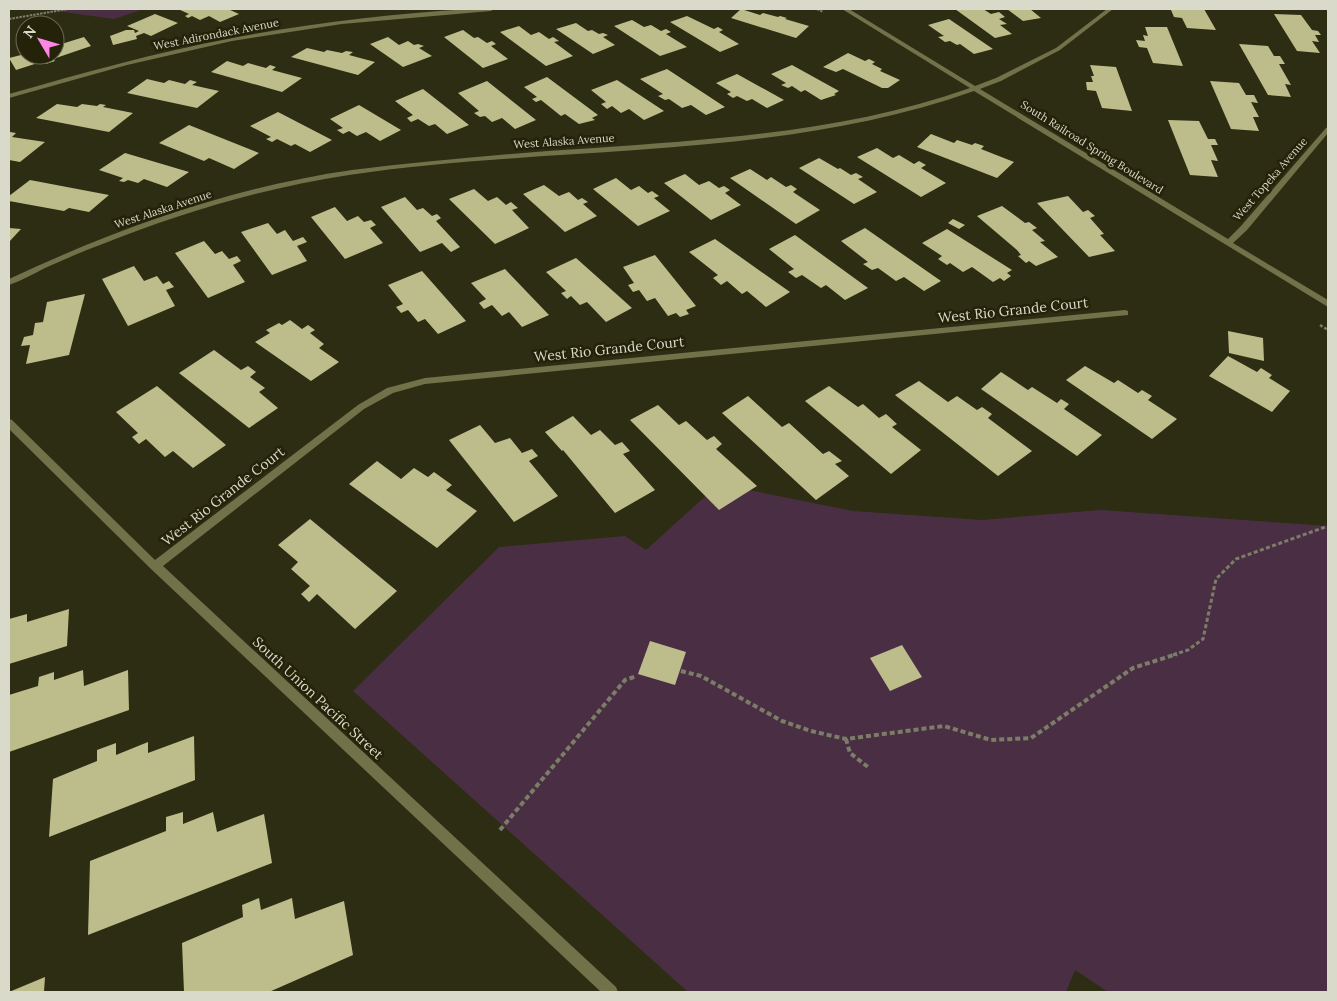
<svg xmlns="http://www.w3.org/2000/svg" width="1337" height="1001" font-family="Lora,serif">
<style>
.green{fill:#4a2f44}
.building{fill:#bdbd8c}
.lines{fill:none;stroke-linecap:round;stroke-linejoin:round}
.path-far3{stroke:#7c7d67;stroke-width:2;stroke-dasharray:2.5 1;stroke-linecap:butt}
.path-far2{stroke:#7c7d67;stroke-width:2.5;stroke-dasharray:3 2;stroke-linecap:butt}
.path-far1{stroke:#7c7d67;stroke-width:3;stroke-dasharray:4 2.5;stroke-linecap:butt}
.path{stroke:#7c7d67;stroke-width:4;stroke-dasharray:5 3;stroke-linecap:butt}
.minor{fill:#71714a;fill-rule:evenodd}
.labels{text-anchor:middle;stroke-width:5;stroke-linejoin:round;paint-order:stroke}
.far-street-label{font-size:11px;fill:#d9daca;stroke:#242309}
.street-label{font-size:14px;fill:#d9daca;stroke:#242309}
</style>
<rect width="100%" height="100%" fill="#2d2d13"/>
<g class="green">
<path d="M42,9H144L114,19Z"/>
<path d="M719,484L853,511L982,520L1100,510L1328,526V992H1108L1075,970L1066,992H688L353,691L499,547L625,536L646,550Z"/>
</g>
<g class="building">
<path d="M178,9H228L239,14L220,22L209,16L200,20L192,16L188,18L185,16L189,14Z"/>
<path d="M741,9L760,15L763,13L778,17L780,16L787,18L785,19L809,26L796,38L731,18Z"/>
<path d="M955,9H983L991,14L999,12L1005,17L999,19L1007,24L1000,25L1012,34L995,38Z"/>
<path d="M1007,9H1030L1041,18L1023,21Z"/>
<path d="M1178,9H1204L1216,30L1187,28L1182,18L1174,17L1171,10H1178Z"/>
<path d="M155,14L178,23L151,36L144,33L136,36L137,39L113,45L110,36L126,30H134L135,33L139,31L127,26Z"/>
<path d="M1274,14L1301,15L1312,30L1318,31L1321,35H1315L1319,42L1312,41L1320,53L1297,51Z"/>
<path d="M687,16L714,29L718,27L723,30L719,32L739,44L720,52L670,22Z"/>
<path d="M949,19L993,49L974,54L960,44L957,45L950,41L945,42L938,37L944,36L928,25Z"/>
<path d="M632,20L644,27L651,25L661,31L666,29L671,32L666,34L687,47L660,56L614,26Z"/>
<path d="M576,23L588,31L592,30L599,34L603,33L608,35L603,37L615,45L593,54L556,29Z"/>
<path d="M519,26L531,35L539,32L549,39L553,37L559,41L554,42L573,56L546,66L500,32Z"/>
<path d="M1145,27H1167L1183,66L1153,63L1147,48L1139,47L1136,40L1145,41L1143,35L1148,36Z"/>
<path d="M463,30L474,38L478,37L487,43L492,41L496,44L491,46L508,59L483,68L444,37Z"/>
<path d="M84,37L91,46L53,59L55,61L46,64L44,61L16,70L9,58L25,54L55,55V46Z"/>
<path d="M388,37L399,45L408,41L414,45L418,44L424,46L419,48L432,56L403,67L370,44Z"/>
<path d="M1239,44L1268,46L1274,56H1280L1285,64H1279L1291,85L1285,84L1291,97L1268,95Z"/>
<path d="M307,48L324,52L327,50L342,53L346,51L353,52L349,55L375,62L358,75L291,57Z"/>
<path d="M848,53L865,61L869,59L875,62L872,64L882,69L880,71L900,80L888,88H882L843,69L836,72L823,67Z"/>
<path d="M227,61L243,66L248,63L266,68L270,65L276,67L272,70L302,78L282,92L211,72Z"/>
<path d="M792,65L839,91L834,94L836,95L821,100L805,90L801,92L792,86L788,88L781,85L786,83L771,74Z"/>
<path d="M1090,65L1116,67L1132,111L1102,108L1096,91L1087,90L1086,82H1093L1091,76H1094Z"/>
<path d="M667,69L725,107L706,115L691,105L682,108L669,99L665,100L658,96L663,94L640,79Z"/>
<path d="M737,74L784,100L767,108L752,99L747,101L737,96L733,98L727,94L731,92L716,83Z"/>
<path d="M547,77L598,115L592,118L595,120L579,124L565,114L561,116L541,100L536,102L532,99L537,97L524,87Z"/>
<path d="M147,79L164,83L169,80L185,84L190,80L197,82L192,85L219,91L197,108L127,93Z"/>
<path d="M617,80L664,111L644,120L629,109L621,113L612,106L607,109L601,104L606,102L591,90Z"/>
<path d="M487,81L536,120L515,129L502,118L492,122L485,116L480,117L474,113L479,111L458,93Z"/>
<path d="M1210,81L1239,83L1246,95H1254L1258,103L1251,102L1259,117H1253L1259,131L1231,129Z"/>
<path d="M423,89L469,125L447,134L435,124L429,126L418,119L411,122L407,118L413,115L395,101Z"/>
<path d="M57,104L77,107L82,104L97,106L100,104L106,105L103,107L133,113L109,132L36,118Z"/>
<path d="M359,105L401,130L380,141L366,132L357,136L349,131L343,134L337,130L343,128L330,119Z"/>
<path d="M278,112L332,140L310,152L295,144L291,146L277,139L272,142L266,139L271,137L250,126Z"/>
<path d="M1168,120L1199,121L1208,139H1215L1218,145H1211L1218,161L1211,160L1218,177L1190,175Z"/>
<path d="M189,125L259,153L234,169L209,158L204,161L159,143Z"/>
<path d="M10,132L16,133L12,137L45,142L20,162L9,160Z"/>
<path d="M931,134L954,143L957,140L972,145L975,143L984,146L981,149L1014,162L997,178L917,147Z"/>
<path d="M877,148L893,158L899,155L914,164L919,161L926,165L921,168L946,183L921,197L857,157Z"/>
<path d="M125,153L189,172L167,187L144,179L138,183L128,180L124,182L119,181L123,178L99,170Z"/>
<path d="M819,158L838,169L840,168L851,175L856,173L863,177L858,179L877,192L854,204L799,168Z"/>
<path d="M750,169L767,180L771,177L786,187L791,185L797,189L793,192L820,210L796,224L730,178Z"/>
<path d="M685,174L699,185L709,181L719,188L724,186L730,190L725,193L741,205L711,220L664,183Z"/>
<path d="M616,178L631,190L639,186L648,193L652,191L659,196L654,198L670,211L638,226L593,189Z"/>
<path d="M30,180L109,195L89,212L69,208L64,211L9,201V196Z"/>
<path d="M544,185L559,196L569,192L578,200L582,198L588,202L583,204L597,216L565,232L523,194Z"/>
<path d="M474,189L488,201L497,197L506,205L511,202L518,208L512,210L529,228L495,244L449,199Z"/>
<path d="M1068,196L1083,212L1088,210L1095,216L1090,218L1104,234L1100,235L1115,251L1089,257L1037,203Z"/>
<path d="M405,197L417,210L423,208L432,216L437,214L441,218L436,221L460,247L451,252L442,243L420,252L381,207Z"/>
<path d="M1002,206L1025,223L1029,222L1037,228L1032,230L1045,241L1040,242L1058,257L1036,266L1029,261L1026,263L1018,256L1021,255L1017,250L977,216Z"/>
<path d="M335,207L347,221L358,216L364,222L371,220L376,225L370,228L383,243L345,259L311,217Z"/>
<path d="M953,219L965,225L959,229L948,223Z"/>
<path d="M268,223L277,234L285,230L293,241L303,237L307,242L297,246L307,261L272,275L241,232Z"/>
<path d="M9,228L21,229L9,242Z"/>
<path d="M865,228L941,281L924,291L904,277L896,281L878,268L872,270L863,264L868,262L841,241Z"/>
<path d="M947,229L1012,270L1007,273L1011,276L1004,281L1000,278L993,282L972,267L963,272L950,263L947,265L938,259L942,256L922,243Z"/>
<path d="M795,235L868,288L845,300L826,285L821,288L802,275L796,278L788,272L794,269L769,249Z"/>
<path d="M715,239L790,292L766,307L747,291L742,294L727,281L721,285L713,278L718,275L689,252Z"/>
<path d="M204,241L215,254L222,251L229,259L237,256L241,261L233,265L245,282L208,298L175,253Z"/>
<path d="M655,255L696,306L686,310L689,314L680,317L676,313L668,316L655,298L647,301L639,290L633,292L628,285L634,283L623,267Z"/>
<path d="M576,258L632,308L606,322L587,302L580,305L571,296L567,299L561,293L566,291L546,272Z"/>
<path d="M134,266L144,281L157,276L163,284L169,281L174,287L166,290L175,306L128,326L102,279Z"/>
<path d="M505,269L549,315L522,327L509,312L502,316L492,305L484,309L479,303L486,299L471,283Z"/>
<path d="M422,271L466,321L438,334L425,319L418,322L408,310L401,313L396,307L403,304L388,285Z"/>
<path d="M85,294L69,355L26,364L30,345L21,346L24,337L33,335L35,323L43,322L47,302Z"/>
<path d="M290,320L302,329L308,325L315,330L310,333L324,344L319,348L339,362L311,381L255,342L270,333L266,330L279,323L282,325Z"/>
<path d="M1228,331L1263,338L1264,361L1229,353Z"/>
<path d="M214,350L241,370L248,366L256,372L250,377L265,388L259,392L278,408L249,428L179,373Z"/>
<path d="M1228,356L1257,372L1261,368L1272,375L1269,378L1290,391L1272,412L1209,376Z"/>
<path d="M1085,366L1114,383L1118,380L1138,393L1142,390L1152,396L1148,400L1177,419L1152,439L1066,380Z"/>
<path d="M1001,372L1028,390L1032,387L1057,403L1061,399L1069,404L1064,409L1102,435L1077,456L981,389Z"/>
<path d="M919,381L948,402L957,396L977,410L982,407L992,414L988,418L1032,451L998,476L895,395Z"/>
<path d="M157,386L226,445L193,468L173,451L165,457L146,439L139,444L132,437L138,433L116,412Z"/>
<path d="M829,386L858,407L863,404L879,418L886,414L897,424L892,427L921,450L891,474L805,401Z"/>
<path d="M748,396L782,427L789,423L823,454L829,451L842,461L835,464L849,476L816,500L722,413Z"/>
<path d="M658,405L679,425L686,421L707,440L714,436L722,444L716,449L757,486L719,510L630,420Z"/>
<path d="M573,416L591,435L600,430L615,445L622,442L630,451L623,454L655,490L615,513L563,450L562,451L545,432Z"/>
<path d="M480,425L495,443L510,438L522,453L532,449L538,456L529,461L558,496L514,522L449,440Z"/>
<path d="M377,461L401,479L414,468L428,477L434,472L452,485L446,490L477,511L437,548L349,484Z"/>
<path d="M310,519L397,591L355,629L317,594L309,602L301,594L310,586L291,569L298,562L278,545Z"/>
<path d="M69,609L67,646L9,664V619L27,614V622Z"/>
<path d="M650,641L686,652L675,685L638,674Z"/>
<path d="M902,645L922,677L890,691L870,658Z"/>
<path d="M83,670L84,686L128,670L129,710L9,752V695L38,686L39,677L54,672V680Z"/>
<path d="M194,736L195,780L49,837L53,779L97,761V750L116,743V755L148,742V753Z"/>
<path d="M183,812V824L213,812L217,832L264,814L272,863L88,935L90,861L166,831V817Z"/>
<path d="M259,898L261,910L292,898L295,919L344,901L353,955L269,992H184L182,943L243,917L242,905Z"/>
<path d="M45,977L44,992H9Z"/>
</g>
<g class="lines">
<g class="path-far3">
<path d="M817,9L823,12"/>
<path d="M9,19L68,9"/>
</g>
<path class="path-far2" d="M1320,325L1328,330"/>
<path class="path-far1" d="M1173,655L1188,650L1203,639L1216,579L1236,559L1328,526"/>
<g class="path">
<path d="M681,671L701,676L782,721L811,731L846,739L944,726L991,740L1031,738L1133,668L1177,654"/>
<path d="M846,739L850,753L868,767"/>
<path d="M500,830L625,680L637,676"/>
</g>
<g class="minor">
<path d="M470,9H494L491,11L342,24L232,41L127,65L9,98V94C83,73 157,52 233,38C311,23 390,14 470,9Z"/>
<path d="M842,9H849L975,86L996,78L1056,48L1107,9H1113L1060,50L1001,81L980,89L1228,239L1241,226L1326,128L1328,127V133L1247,230L1233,243L1328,300V307L974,91C774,162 556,144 349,175C263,188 181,213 100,245C81,252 63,260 45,268C33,274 21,281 9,285V279C118,228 233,187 352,170C433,160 513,153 594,148C721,139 849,131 970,88Z"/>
<path d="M1125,310L1128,311V315L425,384L393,393L364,409L163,566L616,987L618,992H601L151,569L9,429V419L12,420L155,560L358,405L387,388L425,378Z"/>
</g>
</g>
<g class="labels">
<g class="far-street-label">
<text transform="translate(216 34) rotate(-11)" y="4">West Adirondack Avenue</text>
<text transform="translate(564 141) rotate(-4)" y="4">West Alaska Avenue</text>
<text transform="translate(1092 147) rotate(32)" y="4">South Railroad Spring Boulevard</text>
<text transform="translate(1270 179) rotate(-49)" y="4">West Topeka Avenue</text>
<text transform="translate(163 209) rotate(-18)" y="4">West Alaska Avenue</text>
</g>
<g class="street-label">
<text transform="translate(1013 310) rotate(-6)" y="5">West Rio Grande Court</text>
<text transform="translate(609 349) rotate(-6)" y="5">West Rio Grande Court</text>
<text transform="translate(223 496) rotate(-38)" y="5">West Rio Grande Court</text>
<text transform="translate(318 698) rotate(43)" y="5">South Union Pacific Street</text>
</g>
</g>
<rect width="1337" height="1001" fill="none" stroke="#d9daca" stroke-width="20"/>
<g transform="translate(40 40) rotate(308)"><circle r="24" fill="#242309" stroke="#6c6c56"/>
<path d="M0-4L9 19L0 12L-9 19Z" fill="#fc86e4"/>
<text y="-8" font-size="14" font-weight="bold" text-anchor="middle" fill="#d9daca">N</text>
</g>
</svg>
